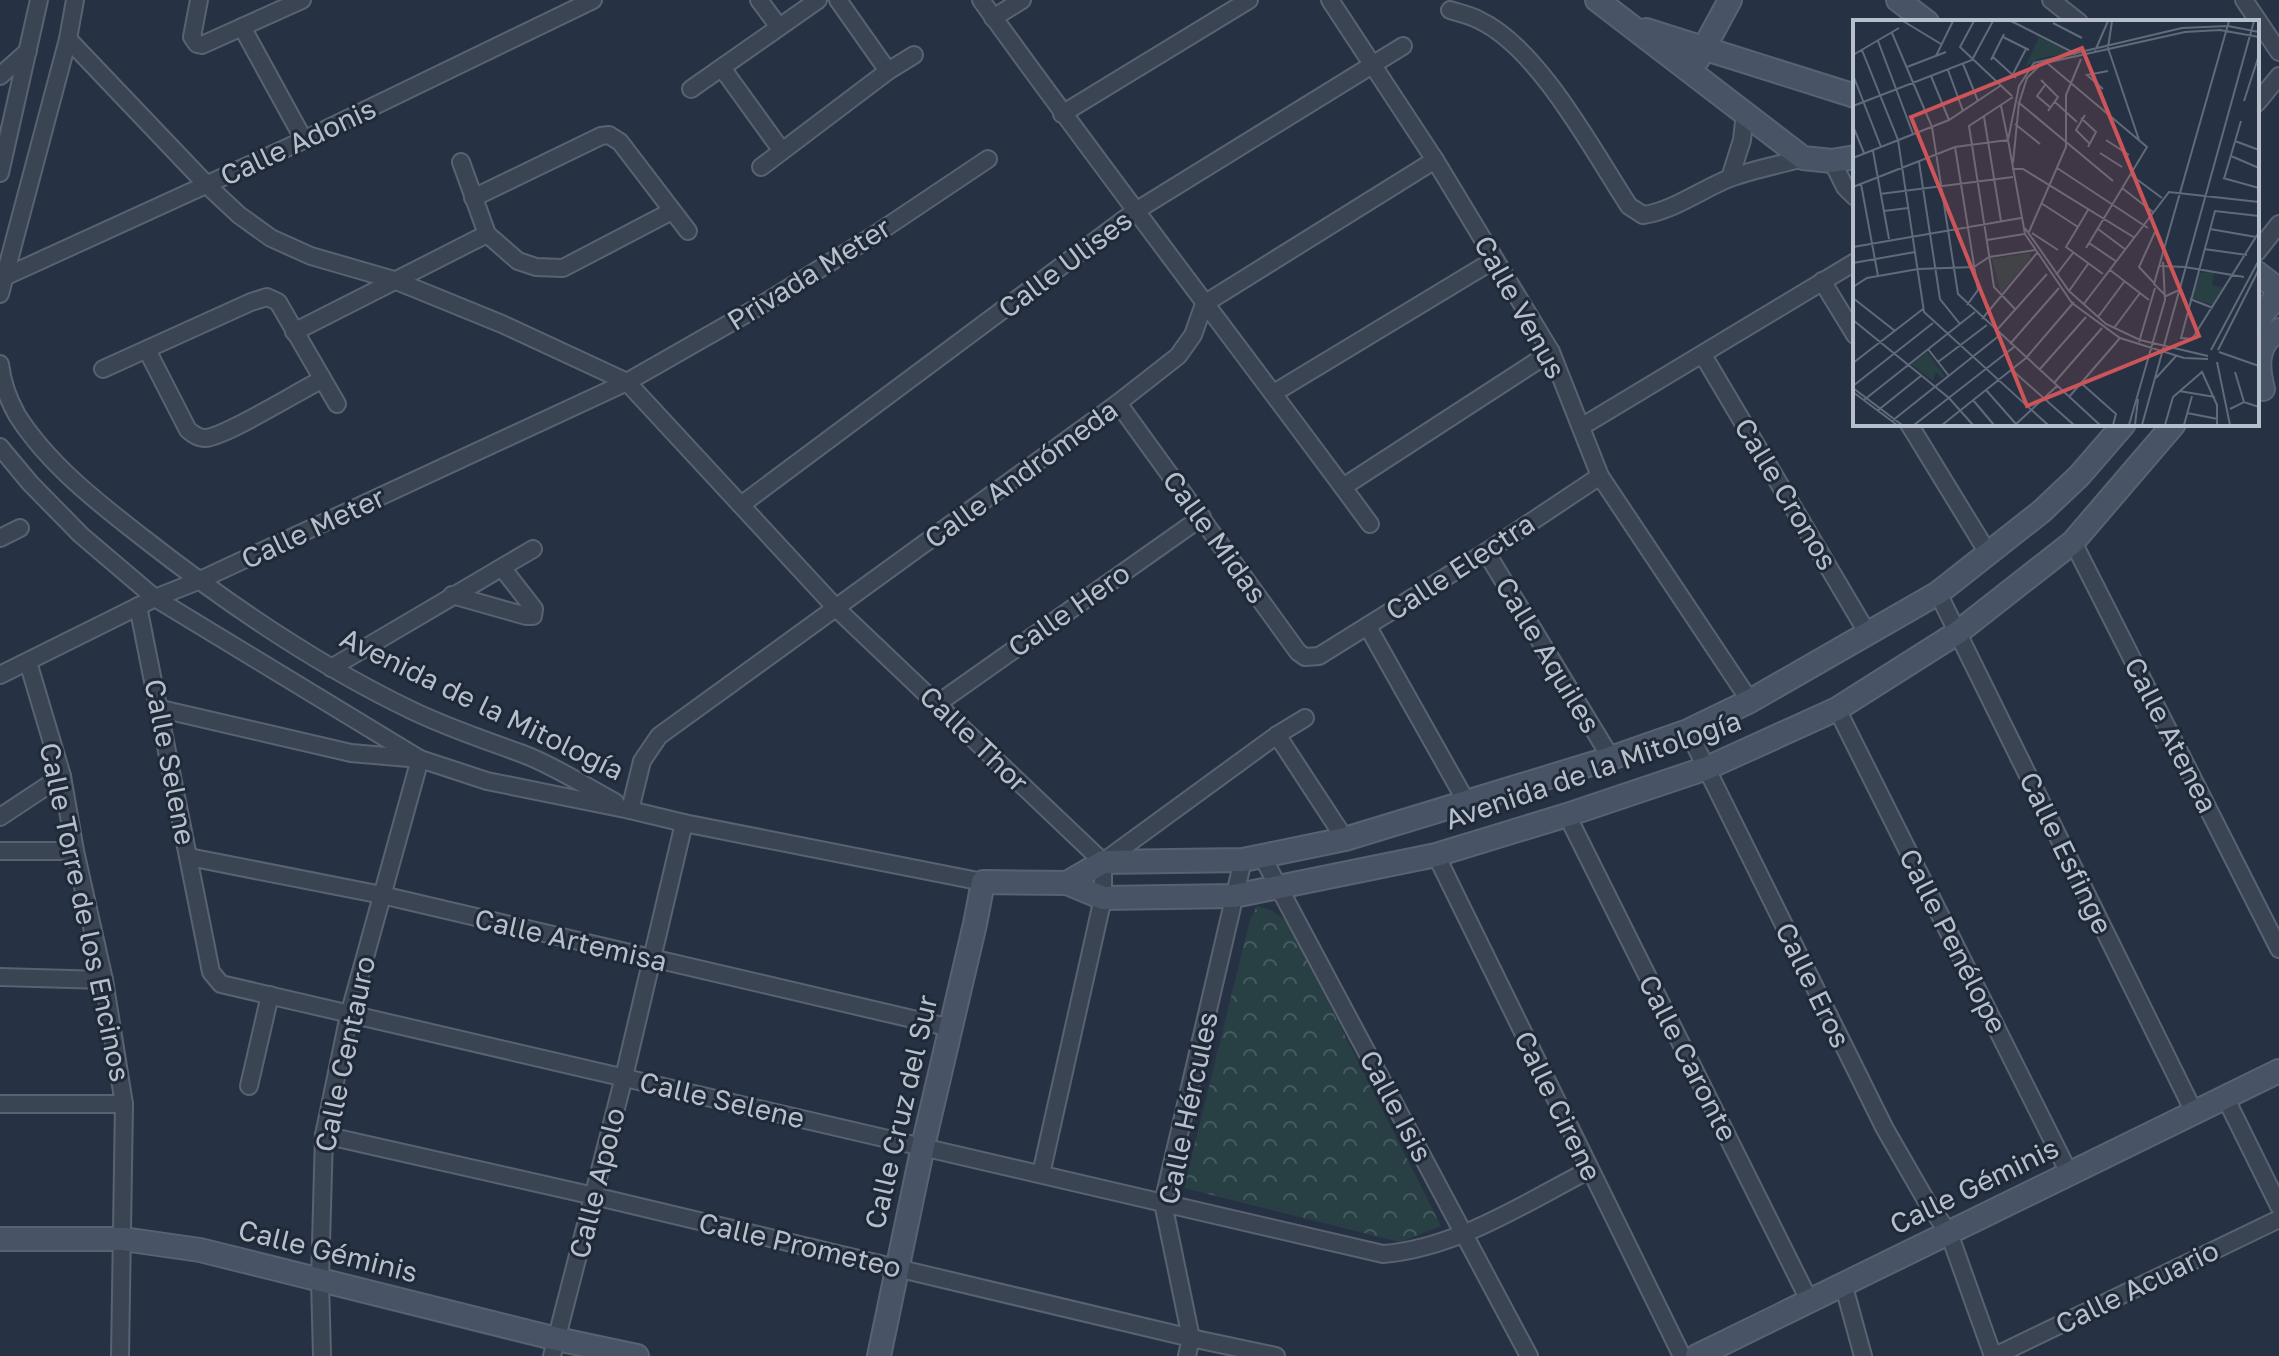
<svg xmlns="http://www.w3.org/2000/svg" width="2279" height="1356" font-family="'Golos Text',sans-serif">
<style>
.park{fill:url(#park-crowns)}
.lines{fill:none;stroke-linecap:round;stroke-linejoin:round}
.street-casing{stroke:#596270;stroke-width:20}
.secondary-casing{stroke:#596270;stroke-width:26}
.street{stroke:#3b4453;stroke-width:16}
.secondary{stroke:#485366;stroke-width:22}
.labels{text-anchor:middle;stroke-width:6;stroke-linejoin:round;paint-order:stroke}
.street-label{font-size:28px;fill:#b8bfcc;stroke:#1f2938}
.inset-road{fill:none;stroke:#606a7a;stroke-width:2}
.view{fill:#cd5559;fill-opacity:0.15;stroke:#cd5559;stroke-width:4}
.inset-edge{fill:none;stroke:#b8bfcc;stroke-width:4}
</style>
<defs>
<pattern id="park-crowns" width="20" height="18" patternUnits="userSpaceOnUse" patternTransform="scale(2)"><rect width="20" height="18" fill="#284044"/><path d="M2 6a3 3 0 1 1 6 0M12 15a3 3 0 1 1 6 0" fill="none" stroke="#455a5e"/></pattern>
</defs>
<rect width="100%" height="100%" fill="#263243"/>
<path class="park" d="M1257,906L1271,910L1287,921L1441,1226L1400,1242L1184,1188L1250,920Z"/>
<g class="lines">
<defs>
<g id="street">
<path d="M199,0L192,37L197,44L202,45L302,0"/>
<path d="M759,0L779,27"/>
<path d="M838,0L888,71"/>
<path d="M981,0C1108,177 1241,349 1370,524"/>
<path d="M1330,0L1435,160L1551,352L1600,476L1750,701"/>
<path d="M2051,0L2079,22"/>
<path d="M2244,0L2279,52"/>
<path d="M1450,10C1459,13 1470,15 1479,20C1539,48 1593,151 1629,206L1643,215C1673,211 1702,189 1730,178C1754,169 1779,165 1803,158"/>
<path d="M993,18L1022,0"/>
<path d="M242,27L304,140"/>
<path d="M68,39L207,185L239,215L271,238L311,256L394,280L502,324L627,382L837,609L1103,862V898L1041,1174"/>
<path d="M722,68L782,151"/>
<path d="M0,76L28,51"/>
<path d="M691,89L818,0"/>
<path d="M2257,103L2279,76"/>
<path d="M1062,114L1249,0"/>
<path d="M1832,161L1845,187L1855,197"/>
<path d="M461,162L487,234L518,261L536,267L563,268L672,211"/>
<path d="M761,167L888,71L914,55"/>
<path d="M0,173L39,0"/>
<path d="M1730,178L1742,140L1745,113"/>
<path d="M473,198L601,136L609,135L620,142L688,231"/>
<path d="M2257,252L2279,224"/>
<path d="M0,279L304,140L593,0"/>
<path d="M1822,281L1855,335"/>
<path d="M0,294L68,39L75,0"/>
<path d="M294,332L487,234"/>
<path d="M147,350L188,430C193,434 198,438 205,438C225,437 299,391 321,380"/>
<path d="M1703,355L1868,634"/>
<path d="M0,364C2,381 8,399 17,415C48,464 97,502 142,537C225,602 315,664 411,710C448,728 485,740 523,754C555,766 585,786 615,802"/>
<path d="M103,369L251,302L267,297L278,302L337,404"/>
<path d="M1274,393L1494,260"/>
<path d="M1118,403L1298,652L1305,657L1319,656L1486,552L1600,476"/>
<path d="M1909,424L1988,553"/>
<path d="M1581,427L1855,262"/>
<path d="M0,447L30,483L81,535L155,598L420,759L487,781L630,810L684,823L983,882"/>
<path d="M1343,487L1551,352"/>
<path d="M741,505L1134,212L1403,46"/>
<path d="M0,538L20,528"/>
<path d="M2073,542L2279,949"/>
<path d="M1486,552L1611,758"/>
<path d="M1938,593L2194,1112"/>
<path d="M452,595L526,616H533L534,609L503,569"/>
<path d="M138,606L211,972L221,984L1383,1254C1457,1248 1525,1203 1589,1170"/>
<path d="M1368,627L1466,801"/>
<path d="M28,662L62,776L75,851L104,980L124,1104L120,1356"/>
<path d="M331,668L533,549"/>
<path d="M0,675L155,598L198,581L627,382L753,310L873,236L988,159"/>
<path d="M937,704L1202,517"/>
<path d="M161,709L351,753L420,759L349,1015L324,1135L320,1280L322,1356"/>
<path d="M1837,709L2069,1173"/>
<path d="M1688,731L1885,1129L1927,1202L1949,1233L1993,1356"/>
<path d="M1277,735L1345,839"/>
<path d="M630,810L642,761L659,736L1118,403L1178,356L1193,335L1204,304L1435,160"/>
<path d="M1567,815L1809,1300"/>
<path d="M0,817L62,776"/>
<path d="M0,851H75"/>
<path d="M1436,855L1682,1356"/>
<path d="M1262,856L1529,1356"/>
<path d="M189,857L382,895L951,1028"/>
<path d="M1103,862L1277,735L1305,718"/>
<path d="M0,977L104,980"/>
<path d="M249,1086L270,995"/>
<path d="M2225,1097L2279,1206"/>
<path d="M0,1104H124"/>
<path d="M324,1135L594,1196L1191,1338L1276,1356"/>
<path d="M1843,1283L1863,1356"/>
<path d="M552,1356L624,1077L684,823"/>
<path d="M1187,1356L1191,1338L1163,1203L1243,860"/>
<path d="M1995,1356L2279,1219"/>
</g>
<g id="secondary">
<path d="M1597,0L1803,158L1832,161L1855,157"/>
<path d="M1898,0L1927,22"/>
<path d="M1646,30L1855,96"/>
<path d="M1698,59L1730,0"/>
<path d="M2257,273L2279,290"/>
<path d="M2257,321L2279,293"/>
<path d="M2263,389C2257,366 2256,343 2279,330"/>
<path d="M1067,883L1103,862L1243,860L1345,839L1611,758L1688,731L1750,701L1938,593L2042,511L2079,476L2124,424"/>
<path d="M0,1239H123L200,1250L557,1339L637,1356"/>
<path d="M879,1356L923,1146L975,924L983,882L1067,883L1103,898L1234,896L1436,855L1567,815L1707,768L1837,709L1957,633L2073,542L2174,424"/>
<path d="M1697,1356L2279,1071"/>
</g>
</defs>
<use href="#street" class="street-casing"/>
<use href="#secondary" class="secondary-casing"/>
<use href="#street" class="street"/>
<use href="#secondary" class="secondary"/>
</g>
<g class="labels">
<g class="street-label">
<text transform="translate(298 142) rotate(-25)" y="10">Calle Adonis</text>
<text transform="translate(1065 264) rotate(-37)" y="10">Calle Ulises</text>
<text transform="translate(809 274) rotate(-32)" y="10">Privada Meter</text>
<text transform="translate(1520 307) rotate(61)" y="10">Calle Venus</text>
<text transform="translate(1021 474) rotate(-36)" y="10">Calle Andrómeda</text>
<text transform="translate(1786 494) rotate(59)" y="10">Calle Cronos</text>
<text transform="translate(313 528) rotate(-25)" y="10">Calle Meter</text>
<text transform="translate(1215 537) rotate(54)" y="10">Calle Midas</text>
<text transform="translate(1460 567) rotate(-33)" y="10">Calle Electra</text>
<text transform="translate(1069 610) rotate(-35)" y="10">Calle Hero</text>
<text transform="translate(1548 655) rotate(59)" y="10">Calle Aquiles</text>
<text transform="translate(482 704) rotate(26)" y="10">Avenida de la Mitología</text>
<text transform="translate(2171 735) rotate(63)" y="10">Calle Atenea</text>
<text transform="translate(974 739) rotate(44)" y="10">Calle Thor</text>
<text transform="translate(170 762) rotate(79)" y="10">Calle Selene</text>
<text transform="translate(1593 770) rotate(-19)" y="10">Avenida de la Mitología</text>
<text transform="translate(2066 853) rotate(64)" y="10">Calle Esfinge</text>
<text transform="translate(85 912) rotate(78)" y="10">Calle Torre de los Encinos</text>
<text transform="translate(571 940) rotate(13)" y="10">Calle Artemisa</text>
<text transform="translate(1953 941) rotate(63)" y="10">Calle Penélope</text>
<text transform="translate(1813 985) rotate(64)" y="10">Calle Eros</text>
<text transform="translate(345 1054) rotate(-78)" y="10">Calle Centauro</text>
<text transform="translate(1688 1058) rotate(63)" y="10">Calle Caronte</text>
<text transform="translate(722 1100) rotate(13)" y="10">Calle Selene</text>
<text transform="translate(1396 1106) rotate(62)" y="10">Calle Isis</text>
<text transform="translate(1558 1106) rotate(64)" y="10">Calle Cirene</text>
<text transform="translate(1188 1108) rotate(-78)" y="10">Calle Hércules</text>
<text transform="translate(901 1112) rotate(-77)" y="10">Calle Cruz del Sur</text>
<text transform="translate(597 1183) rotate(-76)" y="10">Calle Apolo</text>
<text transform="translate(1974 1186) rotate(-26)" y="10">Calle Géminis</text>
<text transform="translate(800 1245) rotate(13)" y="10">Calle Prometeo</text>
<text transform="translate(328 1251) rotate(14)" y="10">Calle Géminis</text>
<text transform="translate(2137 1287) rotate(-26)" y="10">Calle Acuario</text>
</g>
</g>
<g transform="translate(1853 20)">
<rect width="406" height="406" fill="#263243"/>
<path d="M186,17L217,33L187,38L172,47ZM177,233L178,238L148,273L139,239ZM362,251L359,265L372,268L359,285L339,278L347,253ZM74,332L92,356L89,359L83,352L80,361L58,344Z" fill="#284044"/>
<path class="inset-road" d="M50,1L88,24M121,1L107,27L159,76M158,1L223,34M259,1L255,28L286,120M200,3L229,18M39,13L79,107L105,274L247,405M150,17L176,30M25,21L60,114M9,30L45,120L71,292L195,405M242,31L255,1M0,35L46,8M83,36L100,1M140,37L163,58M138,40L151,14M194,43L294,127L233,228M110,44L125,81M54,47L93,32M95,50L110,91M160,54L173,29M0,55L28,127M78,56L96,100M188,60L205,77L195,91M192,65L184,76L198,88M250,69L234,55L255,51M160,77L116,106L141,267L162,289M391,81L406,35M165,82L260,161M202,82L224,102M0,86L119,40L140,1M232,95L223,110L237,124M131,97L148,201M228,98L243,112L235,127M162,104L187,124M0,106L11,133M253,120L276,135M382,121L406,130M102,127L125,270L114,285M20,131L36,219M247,133L269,147M378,136L406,148M0,138L96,100L147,66M66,142L87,279L107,304M160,143L166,83L174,58L188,44L332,12L367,10L406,17M204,148L295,208M159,149H170L282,218M278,155L309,178M370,158L406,168M371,159L388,101M8,164L25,256M0,167L102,127L155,120L148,86M269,168L300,192M27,174L160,157M188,183L225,207M235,190L213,227L250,254M31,191L55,188M406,196L362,191L328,318L339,319L406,212M172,208L216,271L253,304L287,320L355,336M245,209L273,230M357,209L403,217M176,212L213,127V75L228,39M179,213L205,230M134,220L171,214M236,223L264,242M0,227L168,198M351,229L394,235M0,243L62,232M307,246L332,247M332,247L391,257M257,250L296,280M203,255L220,233M301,263L286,247L302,212M0,267L14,258L65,249L121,247L136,237L182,230M326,270L313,276L301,264L376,1M216,271L235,244M0,278L42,311M337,279L360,288M230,285L316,172L406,182M245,297L271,262M129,299L184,233M0,300L96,378L120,405M261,308L287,273M143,311L194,254M286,322L302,268M157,324L206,268M75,329L96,356M358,330L406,240M365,330L406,249M366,332L406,346M355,339L331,338L267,318L219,283L172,214L155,120L166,66L181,43L329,8L375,6L406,12M85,342L134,305M364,342L377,405M0,343L70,289M187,349L233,297M159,350L221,405M382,352L391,382M303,358L323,336M201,363L249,308M228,363L263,394L260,405M0,366L80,303M0,368L49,405M133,370L163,404M326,371L362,377M0,372L44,405M216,377L267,318M11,380L122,292M120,380L141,405M377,389L391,382L406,387M24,391L69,355M334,393L365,399M39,401L147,315M61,405L161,327M89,405L173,338L221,282M162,405L204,366M276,405L312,280L310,242M282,405L285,379M289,405L401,1M312,405L320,377L349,352L364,385V405M331,405L339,376"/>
<path class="view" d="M229,28L346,316L174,386L58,97Z"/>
<rect width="406" height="406" class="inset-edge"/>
</g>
</svg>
